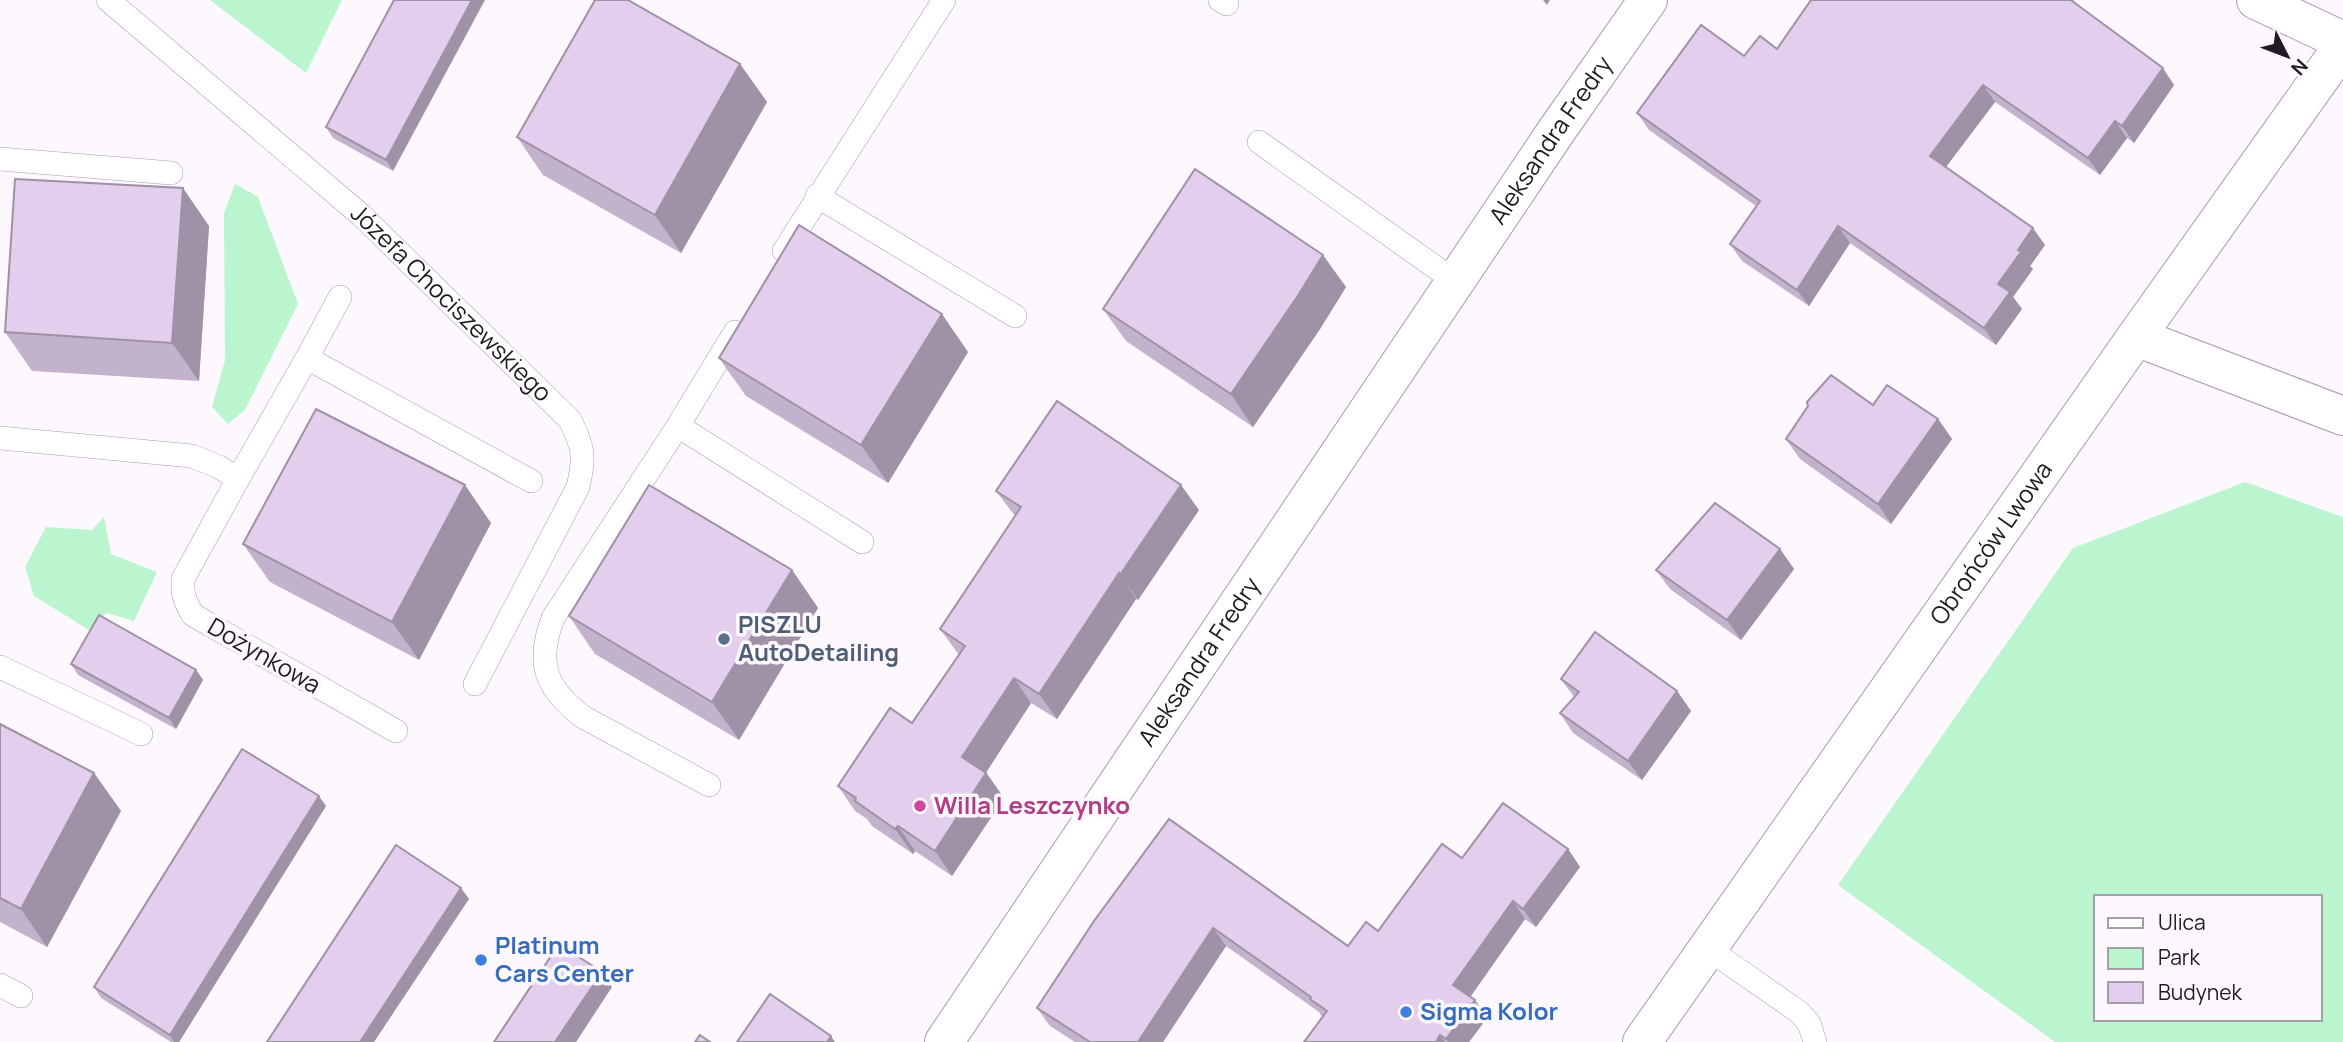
<svg xmlns="http://www.w3.org/2000/svg" width="2343" height="1042" font-family="Manrope,sans-serif">
<style>
.green{fill:#baf5d0;fill-rule:evenodd}
.lines{fill:none;stroke-linecap:round;stroke-linejoin:round}
.lane-casing{stroke:#ab98b4;stroke-width:24}
.street-casing{stroke:#ab98b4;stroke-width:40}
.secondary-casing{stroke:#ab98b4;stroke-width:40}
.lane{stroke:#fff;stroke-width:23}
.street{stroke:#fff;stroke-width:38}
.secondary{stroke:#fff;stroke-width:38}
.wall{fill:#c3b2cc}
.shaded-wall{fill:#9f91a6}
.building{fill:#e3cfed;stroke:#9f91a6;stroke-width:2}
.service-dot{fill:#5c6f8a;stroke:#fcf8fe;stroke-width:2.5}
.hotel-dot{fill:#d1479c;stroke:#fcf8fe;stroke-width:2.5}
.shop-dot{fill:#3f7fe0;stroke:#fcf8fe;stroke-width:2.5}
.labels{text-anchor:middle;stroke-width:7;stroke-linejoin:round;paint-order:stroke}
.street-label{font-size:24px;fill:#211a24;stroke:#fcf8fe}
.service-label{font-size:24px;font-weight:bold;fill:#4e5e75;stroke:#fcf8fe;text-anchor:start}
.hotel-label{font-size:24px;font-weight:bold;fill:#b23c85;stroke:#fcf8fe;text-anchor:start}
.shop-label{font-size:24px;font-weight:bold;fill:#366cbe;stroke:#fcf8fe;text-anchor:start}
</style>
<rect width="100%" height="100%" fill="#fcf8fe"/>
<g class="green">
<path d="M210,0H342L306,73Z"/>
<path d="M235,184L258,197L298,304L245,410L228,424L212,407L225,360L224,213Z"/>
<path d="M2245,482L2343,517V1042H2055L1838,885L2073,548ZM2096,897H2320V1019H2096Z"/>
<path d="M104,517L111,554L157,572L134,621L107,613L89,630L34,596L25,567L46,527L92,530Z"/>
</g>
<g class="lines">
<defs>
<g id="lane">
<path id="s1" d="M108,0L361,215L570,420C584,448 585,457 578,487L475,684"/>
<path d="M1220,0L1227,4"/>
<path d="M1259,142L1456,282"/>
<path d="M0,159L171,173"/>
<path d="M817,196L1015,316"/>
<path d="M784,251L944,0"/>
<path d="M307,358L340,297"/>
<path d="M678,426L862,542"/>
<path d="M0,438L192,456L219,467L238,479L307,358L531,481"/>
<path d="M238,479L183,579C182,594 185,602 193,615L396,731"/>
<path d="M0,667L141,734"/>
<path d="M709,785L583,717C545,688 536,663 553,618L678,426L735,332"/>
<path d="M1707,948L1799,1012L1809,1023L1815,1042"/>
<path d="M0,985L21,996"/>
</g>
<g id="street">
<path d="M2256,0L2343,41"/>
<path d="M2136,337L2343,46"/>
<path id="s2" d="M944,1042L1557,130L1648,0"/>
</g>
<g id="secondary">
<path id="s3" d="M1642,1042L2136,337L2343,416"/>
</g>
</defs>
<use href="#lane" class="lane-casing"/>
<use href="#street" class="street-casing"/>
<use href="#secondary" class="secondary-casing"/>
<use href="#lane" class="lane"/>
<use href="#street" class="street"/>
<use href="#secondary" class="secondary"/>
</g>
<g class="wall">
<path d="M394,0L393,171L333,138L326,127Z"/>
<path d="M2077,5L2174,85L2134,143L2127,138L2100,175L1995,102L1946,167L2045,245L2030,266L2033,269L2013,297L2022,309L1996,345L1850,243L1809,306L1742,261L1730,244L1756,206L1649,130L1637,113L1744,56L1777,49Z"/>
<path d="M740,64L767,102L681,253L543,175L517,137Z"/>
<path d="M209,226L199,381L32,371L5,332Z"/>
<path d="M1346,287L1320,329L1253,427L1126,341L1103,309Z"/>
<path d="M968,352L888,483L746,396L719,358Z"/>
<path d="M1873,405L1938,419L1952,439L1891,524L1800,459L1786,439Z"/>
<path d="M996,491L1199,510L1138,600L1136,599L1057,719L1031,703L986,772L1004,798L952,876L915,851L913,854L872,826L867,819L855,811L838,786L912,723L959,655L940,629L1015,516Z"/>
<path d="M491,523L419,660L270,582L243,544Z"/>
<path d="M1780,549L1794,569L1741,640L1670,589L1656,570Z"/>
<path d="M792,570L818,608L739,740L595,654L569,616Z"/>
<path d="M71,664L196,670L203,680L176,729L78,675Z"/>
<path d="M1561,679L1677,691L1691,711L1642,780L1573,733L1560,713L1574,697Z"/>
<path d="M0,724L94,773L121,811L47,947L0,922Z"/>
<path d="M326,806L179,1042H171L101,998L94,987Z"/>
<path d="M1169,819L1348,946L1378,931L1462,858L1568,849L1580,867L1536,927L1525,919L1470,997L1487,1018L1469,1042H1304L1322,1017L1319,1012L1226,946L1163,1042H1075L1050,1026L1037,1008Z"/>
</g>
<g class="shaded-wall">
<path d="M472,0H485L393,171L386,160Z"/>
<path d="M1543,0H1550L1547,5Z"/>
<path d="M740,64L767,102L681,253L655,215Z"/>
<path d="M2163,68L2174,85L2134,143L2122,126Z"/>
<path d="M1983,85L1995,102L1942,172L1930,156Z"/>
<path d="M2115,121L2127,138L2100,175L2088,158Z"/>
<path d="M183,188L209,226L199,381L172,343Z"/>
<path d="M1838,226L1850,243L1809,306L1797,290Z"/>
<path d="M2033,228L2045,245L2030,266L2033,269L2013,297L2022,309L1996,345L1984,328L1998,284L2018,250Z"/>
<path d="M1323,255L1346,287L1320,329L1253,427L1231,394Z"/>
<path d="M942,314L968,352L888,483L861,445Z"/>
<path d="M1938,419L1952,439L1891,524L1878,504Z"/>
<path d="M465,485L491,523L419,660L392,622Z"/>
<path d="M1181,485L1199,510L1138,600L1120,575Z"/>
<path d="M1780,549L1794,569L1741,640L1727,620Z"/>
<path d="M792,570L818,608L739,740L712,702Z"/>
<path d="M1119,573L1136,599L1057,719L1039,694Z"/>
<path d="M196,670L203,680L176,729L169,718Z"/>
<path d="M1014,678L1031,703L980,782L962,757Z"/>
<path d="M1677,691L1691,711L1642,780L1628,761Z"/>
<path d="M94,773L121,811L47,947L21,909Z"/>
<path d="M986,773L1004,798L952,876L935,851Z"/>
<path d="M319,796L326,806L179,1042H174L170,1035Z"/>
<path d="M898,826L915,851L913,854L895,829Z"/>
<path d="M1568,849L1580,867L1536,927L1523,909Z"/>
<path d="M461,888L469,899L374,1042H360Z"/>
<path d="M1513,901L1525,919L1466,1003L1453,985Z"/>
<path d="M1213,928L1226,946L1163,1042H1138Z"/>
<path d="M602,972L612,987L576,1042H555Z"/>
<path d="M1475,1000L1487,1018L1469,1042H1448L1446,1039Z"/>
<path d="M1440,1035L1445,1042H1436Z"/>
<path d="M831,1036L835,1042H827Z"/>
</g>
<g class="building">
<path d="M394,0H472L386,160L326,127Z"/>
<path d="M595,0H628L740,64L655,215L517,137Z"/>
<path d="M1811,0H2073L2072,1L2163,68L2122,126L2115,121L2088,158L1983,85L1930,156L2033,228L2018,250L2021,252L1998,284L2010,292L1984,328L1838,226L1797,290L1730,244L1760,201L1637,113L1701,25L1744,56L1760,36L1777,49Z"/>
<path d="M1195,169L1323,255L1297,297L1231,394L1103,309Z"/>
<path d="M15,179L183,188L172,343L5,332Z"/>
<path d="M799,225L942,314L861,445L719,358Z"/>
<path d="M1831,375L1873,405L1887,385L1938,419L1878,504L1786,439L1808,406L1807,402Z"/>
<path d="M1057,401L1181,485L1120,575L1119,573L1039,694L1014,678L962,757L986,773L935,851L898,826L895,829L855,801L856,798L838,786L890,708L912,723L965,646L940,629L1021,507L996,491Z"/>
<path d="M316,409L465,485L392,622L243,544Z"/>
<path d="M649,485L792,570L712,702L569,616Z"/>
<path d="M1715,503L1780,549L1727,620L1656,570Z"/>
<path d="M99,615L196,670L169,718L71,664Z"/>
<path d="M1595,632L1677,691L1628,761L1560,713L1579,692L1561,679Z"/>
<path d="M0,724L94,773L21,909L0,898Z"/>
<path d="M242,749L319,796L170,1035L94,987Z"/>
<path d="M1503,803L1568,849L1523,909L1513,901L1453,985L1475,1000L1446,1039L1440,1035L1436,1042H1304L1327,1011L1310,999L1311,997L1213,928L1138,1042H1090L1037,1008L1094,921L1169,819L1348,946L1366,922L1378,931L1442,844L1462,858Z"/>
<path d="M396,845L461,888L360,1042H267Z"/>
<path d="M559,944L602,972L555,1042H494Z"/>
<path d="M770,994L831,1036L827,1042H737Z"/>
<path d="M700,1035L710,1042H695Z"/>
</g>
<circle class="service-dot" cx="724" cy="639" r="7"/>
<circle class="hotel-dot" cx="920" cy="806" r="7"/>
<g class="shop-dot">
<circle cx="481" cy="960" r="7"/>
<circle cx="1406" cy="1012" r="7"/>
</g>
<g class="labels">
<g class="street-label">
<text dy="8" stroke="none"><textPath href="#s2" startOffset="1087">Aleksandra Fredry</textPath></text>
<text dy="8" stroke="none"><textPath href="#s1" startOffset="458">Józefa Chociszewskiego</textPath></text>
<text dy="8" stroke="none"><textPath href="#s3" startOffset="609">Obrońców Lwowa</textPath></text>
<text transform="translate(264 656) rotate(30)" y="8">Dożynkowa</text>
<text dy="8" stroke="none"><textPath href="#s2" startOffset="458">Aleksandra Fredry</textPath></text>
</g>
<g class="service-label">
<text x="738" y="633">PISZLU<tspan x="738" dy="28">AutoDetailing</tspan></text>
</g>
<g class="hotel-label">
<text x="934" y="814">Willa Leszczynko</text>
</g>
<g class="shop-label">
<text x="495" y="954">Platinum<tspan x="495" dy="28">Cars Center</tspan></text>
<text x="1420" y="1020">Sigma Kolor</text>
</g>
</g>
<rect x="2094" y="895" width="228" height="126" fill="#fcf8fe" stroke="#a49fa7" stroke-width="2"/>
<rect x="2108" y="918" width="35" height="10" fill="#ffffff" stroke="#a49fa7" stroke-width="2"/>
<text x="2158" y="930" font-size="21" fill="#211a24">Ulica</text>
<rect x="2108" y="948" width="35" height="21" fill="#baf5d0" stroke="#a49fa7" stroke-width="2"/>
<text x="2158" y="965" font-size="21" fill="#211a24">Park</text>
<rect x="2108" y="982" width="35" height="21" fill="#e3cfed" stroke="#a49fa7" stroke-width="2"/>
<text x="2158" y="1000" font-size="21" fill="#211a24">Budynek</text>
<g transform="translate(2287 56) rotate(132)" stroke="#fcf8fe" stroke-width="5" paint-order="stroke">
<path d="M0-5L12 26L0 18L-12 26Z" fill="#211a24"/>
<text y="-10" font-size="19" font-weight="bold" text-anchor="middle" fill="#211a24">N</text>
</g>
</svg>
